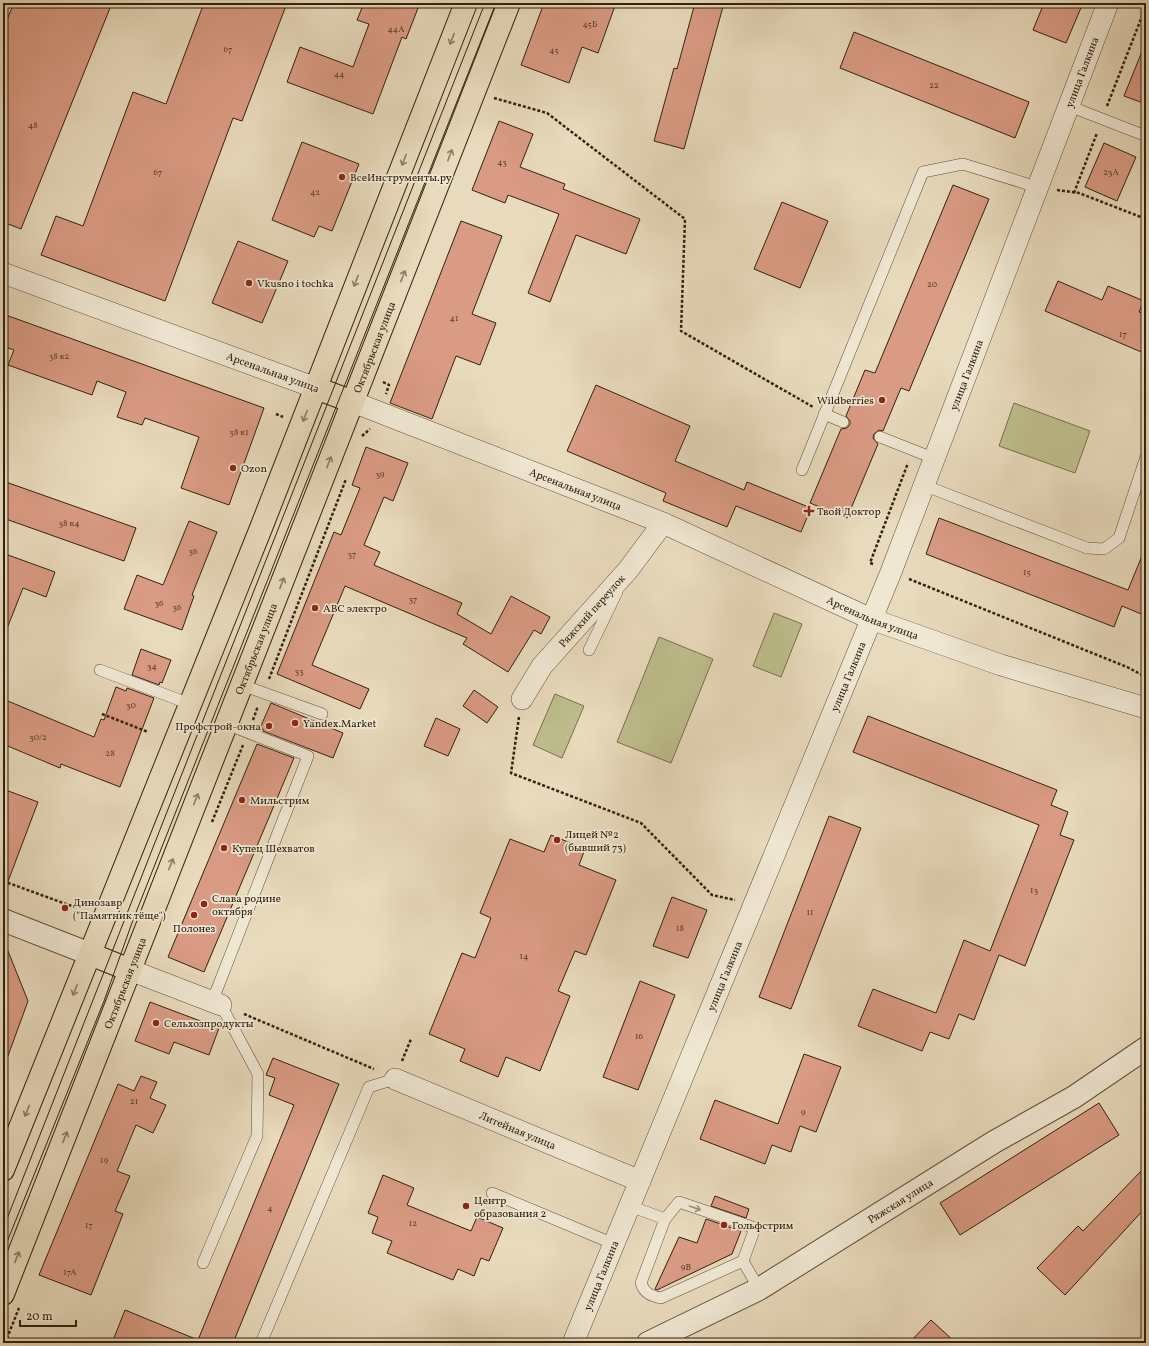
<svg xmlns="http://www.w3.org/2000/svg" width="1149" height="1346" font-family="Vollkorn,serif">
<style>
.green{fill:#bebd8c;stroke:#786f4c}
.building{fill:#da9b84;stroke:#31210d}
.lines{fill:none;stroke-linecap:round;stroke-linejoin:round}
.service-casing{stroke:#5f4f39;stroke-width:12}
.minor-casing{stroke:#5f4f39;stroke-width:22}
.tertiary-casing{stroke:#5f4f39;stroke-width:24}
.primary-casing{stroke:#31210d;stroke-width:24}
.path{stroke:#31210d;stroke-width:2.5;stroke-dasharray:3 2;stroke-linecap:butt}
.service{stroke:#f0e7d3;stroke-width:11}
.minor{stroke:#f0e7d3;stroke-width:21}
.tertiary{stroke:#f0e7d3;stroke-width:22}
.primary{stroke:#e8dabc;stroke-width:22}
.tram{stroke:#31210d;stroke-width:1}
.oneway{stroke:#8c7e64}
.oneway2{stroke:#9a8e7a}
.poi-dot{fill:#8f2418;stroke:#f0e7d3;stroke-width:1.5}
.labels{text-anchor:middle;stroke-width:3.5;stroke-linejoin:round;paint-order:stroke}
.number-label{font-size:9px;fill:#5b402b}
.street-label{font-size:11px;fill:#31210d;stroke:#f0e7d3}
.poi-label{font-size:11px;fill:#31210d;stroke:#f0e7d3;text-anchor:start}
</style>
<rect width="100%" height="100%" fill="#e8dabc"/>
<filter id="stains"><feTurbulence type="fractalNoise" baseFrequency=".005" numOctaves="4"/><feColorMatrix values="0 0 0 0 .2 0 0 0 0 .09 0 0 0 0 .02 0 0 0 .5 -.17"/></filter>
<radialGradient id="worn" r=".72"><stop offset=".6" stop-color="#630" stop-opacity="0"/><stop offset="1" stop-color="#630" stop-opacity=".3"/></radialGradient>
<g class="green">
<path d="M1014,403L1090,431L1075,473L999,446Z"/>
<path d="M774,613L802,624L781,677L753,666Z"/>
<path d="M659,637L713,659L671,763L617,742Z"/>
<path d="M555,694L584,706L562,758L533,745Z"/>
</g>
<g class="building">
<path d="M14,3H112L21,229L3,222V29Z"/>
<path d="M204,3H287L242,121L233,118L165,301L41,255L56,216L83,226L133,92L166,104Z"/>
<path d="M364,3H420L406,39L402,37L373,114L287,82L300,47L353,67L369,24L357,20Z"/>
<path d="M544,3H616L598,53L582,47L569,83L521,65Z"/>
<path d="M695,3H724L684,149L654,141L674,68L677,69Z"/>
<path d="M1044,3H1083L1066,43L1033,30Z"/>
<path d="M854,32L1029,102L1015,138L840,68Z"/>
<path d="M1145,44H1146V104L1124,96Z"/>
<path d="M499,121L533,134L520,167L565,184L563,189L640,219L626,254L576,235L550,302L528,293L559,214L508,195L505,203L472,190Z"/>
<path d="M302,142L359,164L332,231L319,226L314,237L272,220Z"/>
<path d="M1104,143L1136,157L1117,201L1085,187Z"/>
<path d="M953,185L989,199L909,391L901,388L883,431L879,430L874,434L873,438L878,444L847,518L810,503L841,429L847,428L850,424V421L846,416L865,370L875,373Z"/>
<path d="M782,202L828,221L800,288L754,269Z"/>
<path d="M461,221L502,236L472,314L496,323L480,365L456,356L432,419L390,403Z"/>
<path d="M238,241L288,261L262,323L212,303Z"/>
<path d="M1058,281L1102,300L1108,286L1144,301L1139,312L1146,315V354L1045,311Z"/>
<path d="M3,314L264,408L229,505L181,488L199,437L145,418L142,425L117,417L126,392L97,381L92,395L8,365L14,350L3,346Z"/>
<path d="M596,385L690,426L675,461L744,490L747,482L811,508L801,532L736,506L727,527L663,501L666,493L567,451Z"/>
<path d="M366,447L408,463L393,501L384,497L364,545L380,552L374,565L462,603L457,614L491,634L511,596L550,617L541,634L534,630L508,672L463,644L467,638L345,586L312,665L369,689L360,709L277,674L334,532L341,535L360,488L352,485Z"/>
<path d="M3,481L136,528L124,561L3,518Z"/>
<path d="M939,518L1128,590L1146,546V616L1122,606L1114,627L926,554Z"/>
<path d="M189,521L217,532L192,595L194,596L182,630L124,609L137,575L163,585Z"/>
<path d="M8,555L55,572L46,597L23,588L4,636L3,568Z"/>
<path d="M141,649L171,660L162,683L160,682L159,685L132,675Z"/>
<path d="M116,687L126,691L127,688L154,698L120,787L61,764L60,768L3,744V699L94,737L101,719L104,720Z"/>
<path d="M474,690L498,707L487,723L463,706Z"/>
<path d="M271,703L343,733L333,758L263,731V729L260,728Z"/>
<path d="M868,716L1057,790L1051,805L1068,812L1060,835L1074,840L1025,966L999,955L974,1020L959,1014L949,1039L930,1032L922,1051L858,1026L873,989L936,1013L964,940L990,951L1039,825L853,752Z"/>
<path d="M436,718L460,729L448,756L424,746Z"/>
<path d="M257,744L294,758L204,972L168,957Z"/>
<path d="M3,789L38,802L4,892H3Z"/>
<path d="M829,816L861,828L791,1009L759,997Z"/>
<path d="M551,835L585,849L579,865L616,880L586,955L575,951L558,991L570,996L540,1071L506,1057L498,1077L460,1061L465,1049L429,1034L462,953L475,958L491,918L480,913L510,839L544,852Z"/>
<path d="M672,897L707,910L688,958L653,946Z"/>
<path d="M4,941L28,1001L5,1064H3Z"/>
<path d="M640,981L675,995L638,1090L603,1077Z"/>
<path d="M150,1002L219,1028L209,1055L174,1042L169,1054L135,1041Z"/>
<path d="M804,1054L841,1067L816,1132L800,1126L791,1152L772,1145L765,1164L700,1139L715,1100L778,1124Z"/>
<path d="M273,1058L339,1084L233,1343H112L125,1310L198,1340L294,1105L269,1095L275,1078L266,1075Z"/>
<path d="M141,1076L157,1082L150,1098L166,1105L153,1133L136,1125L117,1171L130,1176L115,1211L123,1214L91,1295L39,1275L118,1084L134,1091Z"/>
<path d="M1099,1103L1119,1135L960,1235L940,1203Z"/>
<path d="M1146,1166V1207L1065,1295L1037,1268L1078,1226L1083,1231Z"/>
<path d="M383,1175L414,1188L407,1205L471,1231L477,1217L503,1228L489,1261L481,1258L474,1276L458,1269L453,1280L387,1253L392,1241L372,1233L378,1217L368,1213Z"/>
<path d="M715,1196L749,1209L746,1218L711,1206Z"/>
<path d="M706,1219L741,1231L732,1254L657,1290L655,1289L679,1237L697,1243Z"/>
<path d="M931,1320L956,1343H909Z"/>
</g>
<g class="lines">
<defs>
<g id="service">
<path d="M1069,106L1146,136"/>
<path d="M824,414L843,422"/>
<path d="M880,437L933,458"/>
<path d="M802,470L923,172L963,164L1037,187"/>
<path d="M923,485L1087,548L1104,549L1119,538L1146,457"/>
<path d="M589,650L617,592"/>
<path d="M100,670L190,704"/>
<path d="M242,685L322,714"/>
<path d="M212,1002L308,756L226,724"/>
<path d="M492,1193L614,1244"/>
<path d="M630,1206L665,1219L641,1283C644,1293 651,1296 661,1298L743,1261L759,1289"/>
<path d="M665,1219L679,1202L755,1228L743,1261"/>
<path d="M203,1263L257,1136L258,1074L221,1005"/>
<path d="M261,1343L369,1087L395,1079"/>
</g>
<g id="minor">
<path d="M3,273L316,388"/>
<path id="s1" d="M353,402L663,523L871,619L1001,665L1146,708"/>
<path id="s2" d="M522,699L542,666L628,570L663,523"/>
<path d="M130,970L221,1005"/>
<path id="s3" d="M395,1079L640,1181"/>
<path id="s4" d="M573,1343L891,572L1108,3"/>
</g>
<g id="tertiary">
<path d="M3,920L90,954"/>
<path id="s5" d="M648,1343L759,1289L994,1142L1074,1097L1146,1048"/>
</g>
<g id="primary">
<path d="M316,388L353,402"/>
<path d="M90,954L130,970"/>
<path d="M3,1170L261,528L466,3"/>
<path id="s6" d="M3,1294L509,3"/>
</g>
</defs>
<use href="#service" class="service-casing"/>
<use href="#minor" class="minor-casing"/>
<use href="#tertiary" class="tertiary-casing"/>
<use href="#primary" class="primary-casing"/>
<g class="path">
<path d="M494,98L547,113L685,219L681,331L813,407"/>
<path d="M1107,106L1146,6"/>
<path d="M1057,190L1079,193L1146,219"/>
<path d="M1074,193L1097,133"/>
<path d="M383,382L389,385L386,394"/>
<path d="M276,414L283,417"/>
<path d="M362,436L370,429"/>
<path d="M873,564L870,563L908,463"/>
<path d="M909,579L1127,667L1146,677"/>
<path d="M269,679L346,479"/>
<path d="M102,714L148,732"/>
<path d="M519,717L511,773L641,823L712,895L735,900"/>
<path d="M253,720L258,706"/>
<path d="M212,822L243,745"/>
<path d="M3,881L77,908"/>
<path d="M244,1014L374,1069"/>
<path d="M402,1061L411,1039"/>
<path d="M5,1343L19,1308"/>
</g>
<use href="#service" class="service"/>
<use href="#minor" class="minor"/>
<use href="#tertiary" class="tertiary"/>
<use href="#primary" class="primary"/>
<g class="tram">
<path d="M3,1229L485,3"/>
<path d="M3,1252L104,1001L133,920L496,3"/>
</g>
</g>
<defs><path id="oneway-shaft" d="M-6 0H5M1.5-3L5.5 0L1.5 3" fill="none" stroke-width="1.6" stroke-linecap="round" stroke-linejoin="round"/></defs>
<g class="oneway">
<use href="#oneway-shaft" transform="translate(452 39) rotate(111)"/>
<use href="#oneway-shaft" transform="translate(450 155) rotate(-69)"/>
<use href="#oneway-shaft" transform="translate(404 160) rotate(111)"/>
<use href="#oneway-shaft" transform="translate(403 276) rotate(-69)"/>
<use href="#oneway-shaft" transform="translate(356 281) rotate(111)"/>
<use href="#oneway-shaft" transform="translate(305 416) rotate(112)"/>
<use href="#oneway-shaft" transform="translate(329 462) rotate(-69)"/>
<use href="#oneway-shaft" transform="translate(282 583) rotate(-69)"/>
<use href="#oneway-shaft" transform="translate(196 799) rotate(-68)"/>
<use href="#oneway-shaft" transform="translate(171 864) rotate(-68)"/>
<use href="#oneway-shaft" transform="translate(75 990) rotate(112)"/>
<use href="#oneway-shaft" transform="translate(27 1111) rotate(112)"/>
<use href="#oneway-shaft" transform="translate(65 1137) rotate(-68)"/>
<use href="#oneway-shaft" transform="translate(17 1257) rotate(-68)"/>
</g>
<use class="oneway2" href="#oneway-shaft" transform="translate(695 1208) rotate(19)"/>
<g class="poi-dot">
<circle cx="342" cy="177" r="4"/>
<circle cx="249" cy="283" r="4"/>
<circle cx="882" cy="400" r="4"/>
<circle cx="233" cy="468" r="4"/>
<path d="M807 505h4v4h4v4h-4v4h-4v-4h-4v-4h4z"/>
<circle cx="315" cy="608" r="4"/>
<circle cx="295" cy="723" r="4"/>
<circle cx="269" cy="726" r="4"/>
<circle cx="242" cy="800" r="4"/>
<circle cx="557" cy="840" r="4"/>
<circle cx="224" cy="848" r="4"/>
<circle cx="204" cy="904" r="4"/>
<circle cx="65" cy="908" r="4"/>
<circle cx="194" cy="915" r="4"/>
<circle cx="156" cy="1023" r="4"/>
<circle cx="466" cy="1206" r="4"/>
<circle cx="724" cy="1225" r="4"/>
</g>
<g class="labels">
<g class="number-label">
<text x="590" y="27">45Б</text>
<text x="396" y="32">44А</text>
<text x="228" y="52">67</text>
<text x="554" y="53">45</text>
<text x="339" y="77">44</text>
<text x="934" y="88">22</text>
<text x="33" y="128">48</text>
<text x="502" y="165">43</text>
<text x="158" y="175">67</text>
<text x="1111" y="175">23А</text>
<text x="315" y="195">42</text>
<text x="932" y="287">20</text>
<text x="454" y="321">41</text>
<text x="1123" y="337">17</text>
<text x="59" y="359">38 к2</text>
<text x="239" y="435">38 к1</text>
<text x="380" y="477">39</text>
<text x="69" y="526">38 к4</text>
<text x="193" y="554">36</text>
<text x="352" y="557">37</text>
<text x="1027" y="575">15</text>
<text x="413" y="602">37</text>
<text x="159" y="606">36</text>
<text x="177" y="610">36</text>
<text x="152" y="669">34</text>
<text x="299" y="674">33</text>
<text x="131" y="708">30</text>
<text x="38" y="740">30/2</text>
<text x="110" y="756">28</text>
<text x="1034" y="893">13</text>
<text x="810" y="915">11</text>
<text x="680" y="931">18</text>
<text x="524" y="959">14</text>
<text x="639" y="1039">16</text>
<text x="134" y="1104">21</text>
<text x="803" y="1115">9</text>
<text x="104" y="1163">19</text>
<text x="270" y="1211">4</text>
<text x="413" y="1226">12</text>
<text x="89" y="1228">17</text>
<text x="686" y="1270">9В</text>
<text x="70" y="1275">17А</text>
</g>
<g class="street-label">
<text dy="4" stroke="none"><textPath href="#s4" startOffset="1369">улица Галкина</textPath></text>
<text dy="4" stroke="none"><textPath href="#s6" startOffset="1017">Октябрьская улица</textPath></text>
<text transform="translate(273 372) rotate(20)" y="4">Арсенальная улица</text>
<text dy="4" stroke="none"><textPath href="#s4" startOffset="1045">улица Галкина</textPath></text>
<text dy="4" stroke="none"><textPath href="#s1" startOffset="239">Арсенальная улица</textPath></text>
<text dy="4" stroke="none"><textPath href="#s2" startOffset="113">Ряжский переулок</textPath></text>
<text dy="4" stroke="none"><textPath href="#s1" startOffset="563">Арсенальная улица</textPath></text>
<text dy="4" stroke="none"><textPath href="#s6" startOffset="693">Октябрьская улица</textPath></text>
<text dy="4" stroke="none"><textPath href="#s4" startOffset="721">улица Галкина</textPath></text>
<text dy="4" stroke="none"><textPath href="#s4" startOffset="397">улица Галкина</textPath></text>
<text dy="4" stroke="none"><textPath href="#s6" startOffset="334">Октябрьская улица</textPath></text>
<text dy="4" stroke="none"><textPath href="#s3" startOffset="133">Литейная улица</textPath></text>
<text dy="4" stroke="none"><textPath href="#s5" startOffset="290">Ряжская улица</textPath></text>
<text dy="4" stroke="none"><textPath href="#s4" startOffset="73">улица Галкина</textPath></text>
</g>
<g class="poi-label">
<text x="350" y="181">ВсеИнструменты.ру</text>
<text x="257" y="287">Vkusno i tochka</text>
<text x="874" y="404" text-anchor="end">Wildberries</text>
<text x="241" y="472">Ozon</text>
<text x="817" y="515">Твой Доктор</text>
<text x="323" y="612">АВС электро</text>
<text x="303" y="727">Yandex.Market</text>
<text x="261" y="730" text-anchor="end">Профстрой-окна</text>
<text x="250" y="804">Мильстрим</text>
<text x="565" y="838">Лицей №2<tspan x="565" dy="13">(бывший 73)</tspan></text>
<text x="232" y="852">Купец Шехватов</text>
<text x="212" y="902">Слава родине<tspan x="212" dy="13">октября</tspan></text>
<text x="73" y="906">Динозавр<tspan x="73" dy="13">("Памятник тёще")</tspan></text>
<text x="194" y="932" text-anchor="middle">Полонез</text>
<text x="164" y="1027">Сельхозпродукты</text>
<text x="474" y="1204">Центр<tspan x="474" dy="13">образования 2</tspan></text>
<text x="732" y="1229">Гольфстрим</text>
</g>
</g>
<rect width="1149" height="1346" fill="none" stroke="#e8dabc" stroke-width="16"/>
<rect x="4" y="4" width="1141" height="1338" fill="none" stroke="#31210d" stroke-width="2"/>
<rect x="8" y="8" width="1133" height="1330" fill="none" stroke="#31210d"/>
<path d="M20 1320v6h56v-6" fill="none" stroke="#31210d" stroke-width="2"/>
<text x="26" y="1320" font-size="12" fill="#31210d" stroke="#f0e7d3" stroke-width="3" paint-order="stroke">20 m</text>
<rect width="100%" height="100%" filter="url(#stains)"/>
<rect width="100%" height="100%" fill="url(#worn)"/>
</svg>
